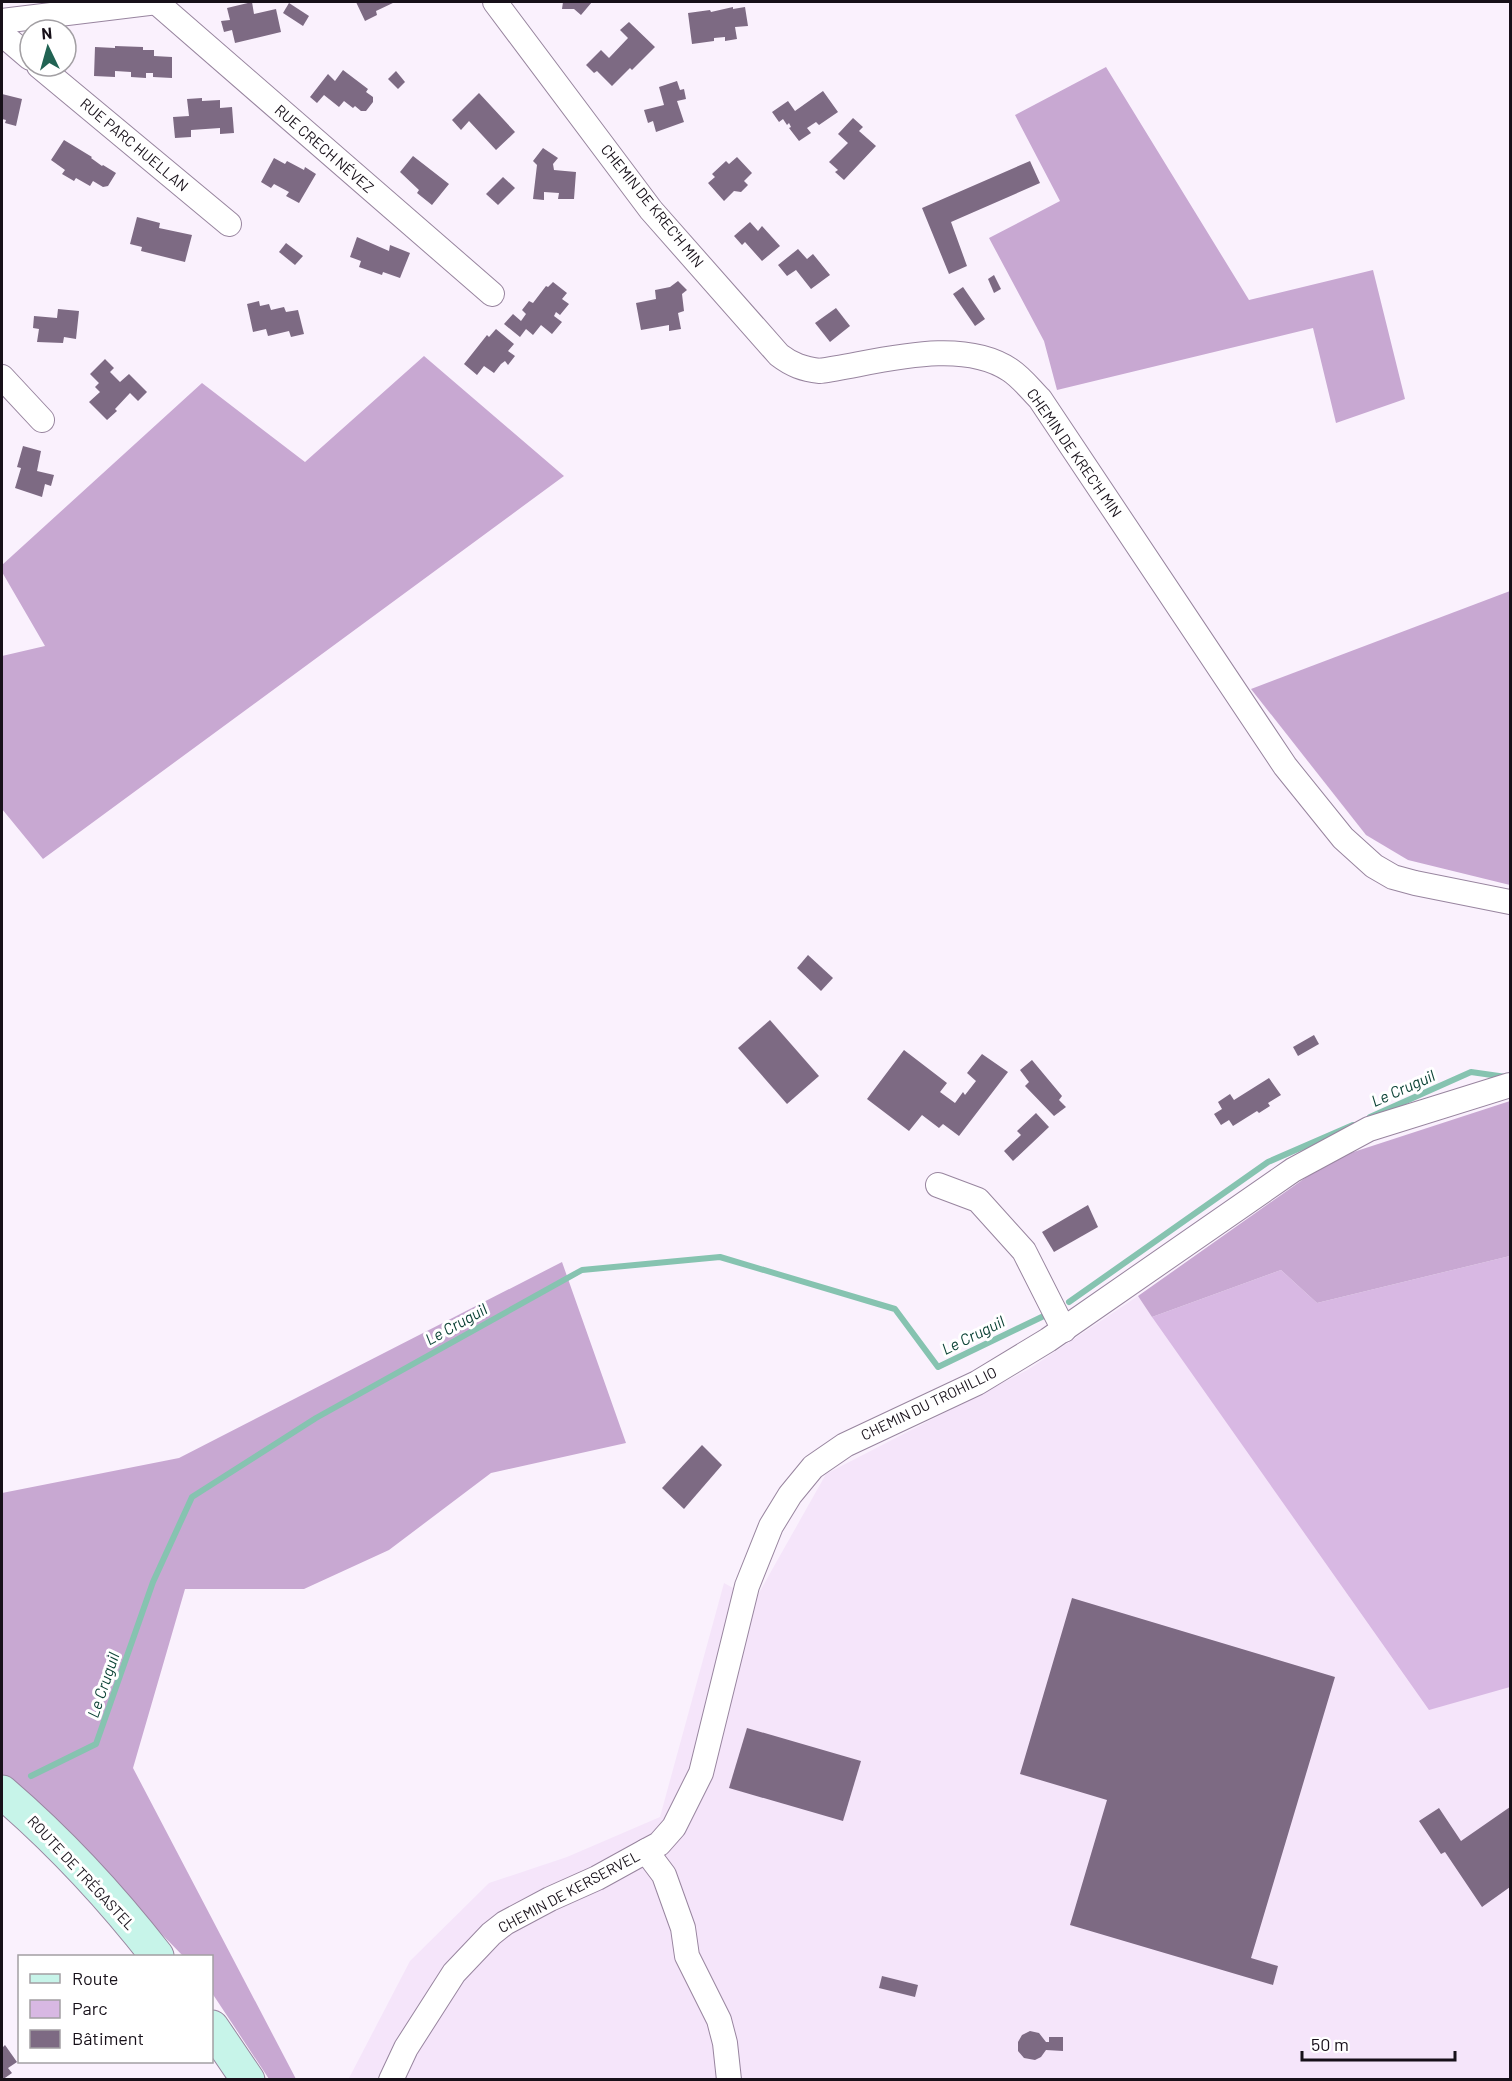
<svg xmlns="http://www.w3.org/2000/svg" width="1512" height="2081" font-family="Barlow,sans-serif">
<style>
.built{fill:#f5e5fa}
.green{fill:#d8b8e3}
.forest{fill:#c8a8d2}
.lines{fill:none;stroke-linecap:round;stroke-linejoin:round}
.stream{stroke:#86c3b0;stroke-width:6}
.building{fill:#7d6a83}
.street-casing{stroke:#98859f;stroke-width:26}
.secondary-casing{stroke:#98859f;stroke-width:35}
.street{stroke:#fff;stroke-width:24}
.secondary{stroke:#c7f4e9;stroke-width:33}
.labels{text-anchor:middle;stroke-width:6;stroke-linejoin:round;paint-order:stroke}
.street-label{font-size:15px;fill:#171019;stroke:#fff}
.water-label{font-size:16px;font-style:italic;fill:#0e4437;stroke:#fff}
</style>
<rect width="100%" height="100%" fill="#faf1fd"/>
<path class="built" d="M1138,1296L1393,1659L1510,1588V2079L348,2080L410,1961L489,1883L567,1857L660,1817L724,1583L755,1600L826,1474L1029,1369Z"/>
<path class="green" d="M1510,1256V1687L1429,1710L1152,1317L1281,1270L1317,1303Z"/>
<g class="forest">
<path d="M1106,67L1249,300L1373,270L1405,399L1336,423L1313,328L1057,390L1044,341L989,238L1060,201L1015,115Z"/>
<path d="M424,356L564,476L43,859L2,809V656L45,646L2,572V565L202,383L305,462Z"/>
<path d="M1510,591V885L1408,860L1366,835L1251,689Z"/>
<path d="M1510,1101V1256L1317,1303L1281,1270L1152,1317L1138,1296L1332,1159Z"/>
<path d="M562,1262L626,1443L491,1473L389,1550L304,1589H185L133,1768L296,2079H269L212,1993V1956H183L83,1853L2,1779V1493L179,1458Z"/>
</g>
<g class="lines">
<g class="stream">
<path d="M1370,1117L1471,1072L1506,1077"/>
<path d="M1069,1302L1268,1162L1353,1125"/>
<path d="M31,1776L96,1744L153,1582L192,1497L316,1418L582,1270L720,1257L895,1309L938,1367L1048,1314"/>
</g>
</g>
<g class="building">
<path d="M252,2L254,14L276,9L281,32L235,43L232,30L224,32L221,21L230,20L227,8Z"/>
<path d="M356,2H395L376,11L377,15L365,21Z"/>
<path d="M563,2H592L581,15L574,9H562Z"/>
<path d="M289,3L309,16L303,26L283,13Z"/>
<path d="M733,7V9L745,7L748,26L735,27L737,39L725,41V37L714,38V41L692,44L688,13L710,10L711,12Z"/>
<path d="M629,22L655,47L632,70L630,68L612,86L597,71L594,73L586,65L601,50L609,58L628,38L620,30Z"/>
<path d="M115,46L143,47V50H154V56L172,57V78L153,77V73H146V78L131,77V72L115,71V77L94,76L95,47L115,48Z"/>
<path d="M343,70L368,89L366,92L373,97V102L366,111H361L355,106L353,108L344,101L339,107L324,95L317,103L310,97L328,74L335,81Z"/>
<path d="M396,71L405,82L398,89L388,79Z"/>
<path d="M677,81L680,90L684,89L686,99L677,101L684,122L656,132L653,121L648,123L644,110L664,105L659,87Z"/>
<path d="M823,91L838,112L819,125L816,122L807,128L811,133L799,141L789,128L791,127L789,123L787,125L783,119L779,122L772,112L788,101L795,111Z"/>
<path d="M479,93L515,132L496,150L469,121L461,130L452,120Z"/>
<path d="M2,94L22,99L16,126L5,123L6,120L2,119Z"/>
<path d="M202,98V101L220,100V108L232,107L234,133L220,134V128L191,130V137L175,138L173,117L189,116L187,99Z"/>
<path d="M853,118L863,127L859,131L876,146L844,180L835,172L838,170L829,162L848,143L838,134Z"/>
<path d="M64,140L92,157L91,158L102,166L103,165L116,173L108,186L103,187L93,181L90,186L76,178L74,181L62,174L65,170L51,160Z"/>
<path d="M543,148L558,158L553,164L554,170L576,172L574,199H558L559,193L544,192V200L533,199L537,165L533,161Z"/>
<path d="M413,156L449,184L432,205L417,193L419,190L400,172Z"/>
<path d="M737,157L752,173L744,181L748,185L741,192L734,191L724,201L708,183L715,177L712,174L726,161L729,164Z"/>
<path d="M274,158L285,164L287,161L304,170L305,167L316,174L299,203L286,196L289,192L274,184L271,188L261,182Z"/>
<path d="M1030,161L1040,183L951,222L967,266L949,274L922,208Z"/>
<path d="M503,177L515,188L498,205L486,194Z"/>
<path d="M137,217L160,223L159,228L192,235L185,262L141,251L142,247L130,244Z"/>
<path d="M750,222L758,231L762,226L780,246L762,261L745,242L742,245L734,236Z"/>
<path d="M357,237L389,251L390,245L410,253L400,278L383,272L382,275L359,267L361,261L350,257Z"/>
<path d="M286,243L303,256L295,265L279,252Z"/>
<path d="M798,249L807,259L813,254L830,275L811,289L796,270L787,276L778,265Z"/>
<path d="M994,275L1001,289L994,293L988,279Z"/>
<path d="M678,281L687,290L682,294L684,311L678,313L681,329L669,331V325L641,330L636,303L656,299L655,290L670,287Z"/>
<path d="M553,282L567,293L562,299L569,304L560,315L556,312L554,316L562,322L552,334L541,325L533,335L526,329L520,337L504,324L513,314L521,321L526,314L522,310L529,301L533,303L546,286L548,287Z"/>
<path d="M963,287L985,319L975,326L953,294Z"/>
<path d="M259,301L260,306L269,304L271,310L284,307L286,312L298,310L304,334L291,337L289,331L268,336L266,329L253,332L247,304Z"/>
<path d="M836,308L850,326L830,342L815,323Z"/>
<path d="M58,309L79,311L76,339L64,337L63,343L37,342L39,329L33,328L34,316L57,318Z"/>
<path d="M496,329L514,344L508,351L515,356L508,365L505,361L501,364L494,373L484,366L477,375L464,364L487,335L489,337Z"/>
<path d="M105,359L114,368L110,372L120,382L129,374L147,392L138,401L130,393L115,409L117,411L107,420L89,402L100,392L95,387L99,383L90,374Z"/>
<path d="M23,446L41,451L37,471L54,475L51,486L45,484L42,497L15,488L21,468L17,467Z"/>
<path d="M808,955L833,978L821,991L797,968Z"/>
<path d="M770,1020L819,1076L787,1104L738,1048Z"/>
<path d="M1314,1035L1319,1044L1298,1056L1293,1047Z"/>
<path d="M904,1050L947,1083L940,1092L955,1103L963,1092L965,1095L976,1081L967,1073L982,1054L1008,1072L959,1136L943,1124L939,1128L922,1115L909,1131L867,1099Z"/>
<path d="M1032,1060L1062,1096L1059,1100L1066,1107L1054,1116L1025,1086L1029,1082L1020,1070Z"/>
<path d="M1269,1078L1281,1095L1268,1103L1270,1106L1259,1113L1257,1111L1233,1126L1229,1120L1221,1125L1214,1114L1222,1109L1218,1102L1230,1094L1234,1100Z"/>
<path d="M1036,1113L1049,1127L1013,1161L1004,1151L1021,1135L1017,1131Z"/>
<path d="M1088,1205L1098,1227L1054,1252L1042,1232Z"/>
<path d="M702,1445L722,1465L684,1509L662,1488Z"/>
<path d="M1072,1598L1335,1677L1251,1958L1278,1966L1273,1985L1070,1925L1107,1800L1020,1774Z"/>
<path d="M747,1728L861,1761L843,1821L729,1788Z"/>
<path d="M1510,1807V1887L1482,1907L1445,1852L1441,1854L1419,1821L1439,1808L1461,1841Z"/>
<path d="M882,1976L918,1985L915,1997L879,1988Z"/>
<path d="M1030,2031L1039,2033L1046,2042H1049V2037H1063V2051L1046,2050L1041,2057L1035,2060L1024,2058L1018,2051V2042L1022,2035Z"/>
<path d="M5,2045L17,2062L8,2068L12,2073L2,2080V2048Z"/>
</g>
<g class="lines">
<defs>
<g id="street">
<path d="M156,2L492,294"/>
<path d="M495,2L651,210L779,355C792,365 803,369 820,371C877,363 959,336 1010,370C1022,378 1030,389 1040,399L1285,766L1343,838L1374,866L1393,877L1415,883L1510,902"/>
<path d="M2,21L157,2"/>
<path d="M2,34L30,58"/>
<path d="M39,66L229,224"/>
<path d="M2,377L42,420"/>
<path d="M938,1185L978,1200L1024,1251L1064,1330"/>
<path d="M646,1851L664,1875L683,1928L687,1956L719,2020L725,2043L729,2080"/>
<path d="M391,2080L406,2048L454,1973L491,1934L505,1923L550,1899L597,1878L646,1851L659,1844L674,1827L701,1773L747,1586L771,1526L790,1495L813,1467L845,1445L977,1383L1048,1340L1293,1170L1369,1129L1510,1085"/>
</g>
<g id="secondary">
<path d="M2,1792C59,1841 111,1897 157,1956"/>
<path d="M212,2027L248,2080"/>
</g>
</defs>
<use href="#street" class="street-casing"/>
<use href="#secondary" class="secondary-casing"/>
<use href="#street" class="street"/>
<use href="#secondary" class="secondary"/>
</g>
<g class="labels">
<g class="street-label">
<text transform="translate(134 145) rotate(40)" y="5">RUE PARC HUELLAN</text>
<text transform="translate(324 149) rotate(41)" y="5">RUE CRECH NÉVEZ</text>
<text transform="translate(652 206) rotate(51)" y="5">CHEMIN DE KREC'H MIN</text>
<text transform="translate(1074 453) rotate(55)" y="5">CHEMIN DE KREC'H MIN</text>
<text transform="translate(929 1404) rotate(-26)" y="5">CHEMIN DU TROHILLIO</text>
<text transform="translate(81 1873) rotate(47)" y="5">ROUTE DE TRÉGASTEL</text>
<text transform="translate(569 1892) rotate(-28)" y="5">CHEMIN DE KERSERVEL</text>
</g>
<g class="water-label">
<text transform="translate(1403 1088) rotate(-24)" y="6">Le Cruguil</text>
<text transform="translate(456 1324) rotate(-29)" y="6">Le Cruguil</text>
<text transform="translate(973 1335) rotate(-26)" y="6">Le Cruguil</text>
<text transform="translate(103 1685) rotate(-71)" y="6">Le Cruguil</text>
</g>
</g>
<rect width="1512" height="2081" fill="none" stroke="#171019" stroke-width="6"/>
<rect x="18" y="1955" width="195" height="108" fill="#ffffff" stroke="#a29fa3" stroke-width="1.5"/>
<rect x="30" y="1974" width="30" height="9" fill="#c7f4e9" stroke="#a29fa3" stroke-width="1.5"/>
<text x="72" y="1985" font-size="18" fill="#171019">Route</text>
<rect x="30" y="2000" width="30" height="18" fill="#d8b8e3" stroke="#a29fa3" stroke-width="1.5"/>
<text x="72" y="2015" font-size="18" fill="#171019">Parc</text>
<rect x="30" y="2030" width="30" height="18" fill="#7d6a83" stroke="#a29fa3" stroke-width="1.5"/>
<text x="72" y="2045" font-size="18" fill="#171019">Bâtiment</text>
<g transform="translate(48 48) rotate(355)"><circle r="28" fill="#ffffff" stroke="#a29fa3" stroke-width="1.5"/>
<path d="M0-4.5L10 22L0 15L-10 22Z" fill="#216353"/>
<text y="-9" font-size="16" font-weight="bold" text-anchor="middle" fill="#171019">N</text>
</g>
<path d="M1302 2051v9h153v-9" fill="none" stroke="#171019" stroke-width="3"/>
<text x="1311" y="2051" font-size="18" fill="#171019" stroke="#ffffff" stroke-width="4.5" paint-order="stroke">50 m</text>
</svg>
